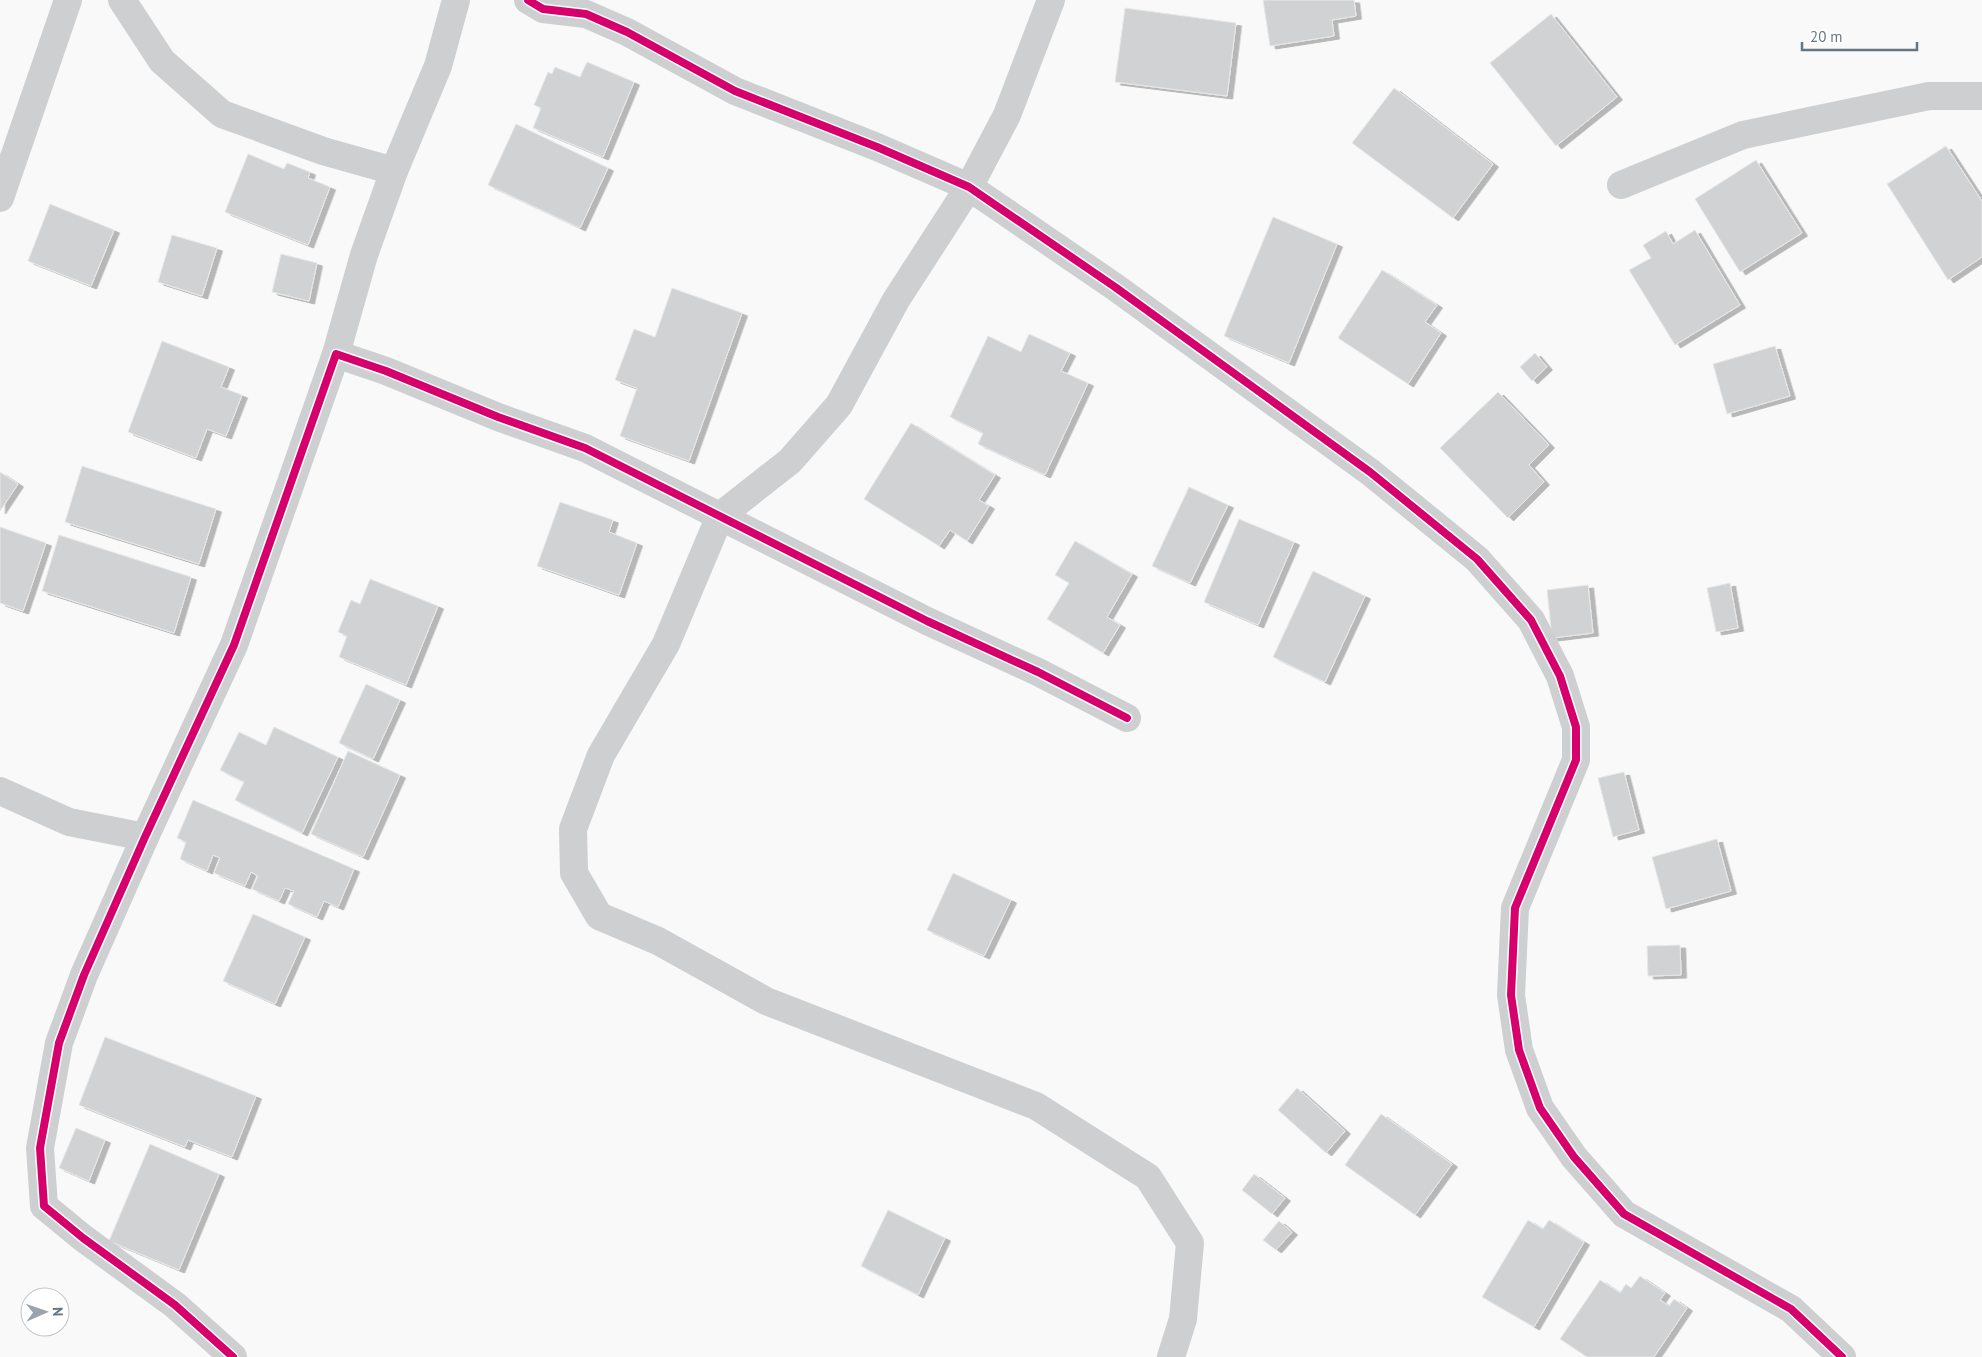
<svg xmlns="http://www.w3.org/2000/svg" width="1982" height="1357" font-family="'PT Sans',sans-serif">
<style>
.building{fill:#d0d2d3;stroke:#e8e8e8;filter:url(#shadow)}
.lines{fill:none;stroke-linecap:round;stroke-linejoin:round}
.minor{stroke:#cecfd0;stroke-width:28}
.cycleway-casing{stroke:#fff;stroke-width:11}
.cycleway{stroke:#d6006c;stroke-width:8}
</style>
<defs>
<filter id="shadow"><feDropShadow dx="5.5" dy="3" stdDeviation="0" flood-color="#0004"/></filter>
</defs>
<rect width="100%" height="100%" fill="#f9f9f9"/>
<g class="building">
<path d="M1263,0H1354L1356,16L1332,20L1334,36L1270,46Z"/>
<path d="M1125,8L1236,23L1227,96L1115,82Z"/>
<path d="M1551,14L1617,97L1556,146L1490,63Z"/>
<path d="M587,62L634,82L603,157L533,128L541,108L534,105L548,72L552,74L555,67L580,77Z"/>
<path d="M1394,88L1493,164L1453,218L1352,143Z"/>
<path d="M516,124L608,168L580,228L488,185Z"/>
<path d="M1946,146L1982,201V257L1948,280L1887,184Z"/>
<path d="M248,154L284,169L287,163L310,172L308,178L330,187L308,245L225,212Z"/>
<path d="M1756,160L1802,233L1740,272L1695,199Z"/>
<path d="M50,204L114,230L91,286L28,261Z"/>
<path d="M1273,217L1337,244L1289,363L1224,336Z"/>
<path d="M1695,230L1740,305L1675,345L1629,270L1651,258L1643,245L1666,231L1673,244Z"/>
<path d="M172,235L217,248L202,296L158,282Z"/>
<path d="M281,254L317,263L309,301L272,292Z"/>
<path d="M1382,270L1437,305L1425,322L1441,333L1408,384L1338,338Z"/>
<path d="M672,288L742,313L689,461L620,436L637,388L615,380L634,329L655,337Z"/>
<path d="M1029,334L1070,353L1061,371L1088,383L1045,475L978,444L983,433L950,417L988,336L1021,352Z"/>
<path d="M162,341L229,367L221,387L242,395L226,436L207,429L196,458L128,432Z"/>
<path d="M1775,346L1790,396L1727,414L1713,364Z"/>
<path d="M1535,353L1547,367L1532,381L1520,367Z"/>
<path d="M1498,392L1549,445L1529,465L1544,482L1508,518L1440,448Z"/>
<path d="M911,423L995,475L979,500L989,506L967,541L950,530L939,546L864,499Z"/>
<path d="M82,466L216,509L199,564L65,522Z"/>
<path d="M0,472L18,484L0,511Z"/>
<path d="M1189,487L1228,505L1190,583L1152,566Z"/>
<path d="M560,502L613,520L609,532L637,543L619,595L537,566Z"/>
<path d="M1239,519L1294,542L1258,625L1204,602Z"/>
<path d="M0,527L46,543L23,611L0,603Z"/>
<path d="M59,535L191,577L174,633L42,591Z"/>
<path d="M1075,541L1132,574L1107,617L1120,625L1103,653L1047,619L1069,583L1055,575Z"/>
<path d="M1313,571L1365,596L1325,682L1273,657Z"/>
<path d="M370,579L438,606L406,685L339,657L347,636L338,632L351,600L360,604Z"/>
<path d="M1730,583L1738,628L1716,632L1707,588Z"/>
<path d="M1588,585L1593,633L1552,638L1547,590Z"/>
<path d="M366,684L400,700L373,759L339,743Z"/>
<path d="M274,727L338,757L302,833L235,800L244,782L220,770L239,732L266,745Z"/>
<path d="M348,751L400,775L363,857L311,834Z"/>
<path d="M1624,772L1639,830L1613,837L1598,778Z"/>
<path d="M193,800L354,869L338,907L324,901L317,917L288,904L294,891L285,888L279,901L252,889L258,876L251,872L245,886L214,873L220,858L213,855L207,871L180,859L186,842L177,838Z"/>
<path d="M1717,839L1731,891L1666,909L1652,857Z"/>
<path d="M953,873L1011,900L984,956L927,930Z"/>
<path d="M253,914L305,937L275,1004L223,981Z"/>
<path d="M1680,945L1681,975L1648,976L1647,946Z"/>
<path d="M105,1037L256,1096L232,1157L188,1140L185,1147L79,1105Z"/>
<path d="M1297,1088L1345,1131L1326,1153L1278,1110Z"/>
<path d="M1381,1114L1452,1164L1415,1215L1345,1165Z"/>
<path d="M76,1128L105,1140L89,1181L59,1168Z"/>
<path d="M150,1144L219,1174L179,1270L109,1241Z"/>
<path d="M1254,1174L1285,1198L1272,1214L1242,1190Z"/>
<path d="M888,1210L945,1238L918,1295L861,1266Z"/>
<path d="M1528,1220L1543,1229L1549,1220L1584,1242L1534,1327L1482,1297Z"/>
<path d="M1279,1221L1292,1232L1276,1250L1263,1240Z"/>
<path d="M1640,1276L1665,1293L1660,1300L1669,1306L1674,1299L1687,1308L1654,1357H1587L1560,1339L1600,1280L1620,1293L1626,1284L1631,1288Z"/>
</g>
<g class="lines">
<g class="minor">
<path d="M122,0L162,61L222,114L323,151L394,171"/>
<path d="M528,0L543,9L586,14L627,32L735,91L877,147L969,187L1115,287L1370,472L1477,559L1531,620L1560,676L1576,727V760L1515,908L1511,995L1519,1050L1540,1108L1574,1157L1624,1214L1791,1309L1842,1357"/>
<path d="M1051,0L1007,115L969,187L896,300L839,405L790,461L720,516L666,644L601,755L573,829L574,873L599,916L658,941L766,1001L1036,1106L1148,1177L1190,1243L1183,1319L1171,1357"/>
<path d="M1621,185L1743,135L1929,96H1982"/>
<path d="M0,198L68,0"/>
<path d="M336,354L364,255L394,171L438,66L456,0"/>
<path d="M0,791L69,822L145,837"/>
<path d="M233,1357L175,1305L83,1238L44,1206L40,1148L59,1043L84,975L145,837L234,645L336,354L386,371L498,417L585,448L927,621L1038,672L1127,718"/>
</g>
<defs>
<g id="cycleway">
<path d="M528,0L543,9L586,14L627,32L735,91L877,147L969,187L1115,287L1370,472L1477,559L1531,620L1560,676L1576,727V760L1515,908L1511,995L1519,1050L1540,1108L1574,1157L1624,1214L1791,1309L1842,1357"/>
<path d="M233,1357L175,1305L83,1238L44,1206L40,1148L59,1043L84,975L145,837L234,645L336,354L386,371L498,417L585,448L927,621L1038,672L1127,718"/>
</g>
</defs>
<use href="#cycleway" class="cycleway-casing"/>
<use href="#cycleway" class="cycleway"/>
</g>
<g transform="translate(45 1312) rotate(88)"><circle r="24" fill="#ffffff" stroke="#c1c8cd"/>
<path d="M0-4L9 19L0 12L-9 19Z" fill="#99a4ac"/>
<text y="-8" font-size="14" font-weight="bold" text-anchor="middle" fill="#657683">N</text>
</g>
<path d="M1802 42v8h115v-8" fill="none" stroke="#657683" stroke-width="2.5"/>
<text x="1810" y="42" font-size="15" fill="#657683" stroke="#ffffff" stroke-width="4" paint-order="stroke">20 m</text>
</svg>
